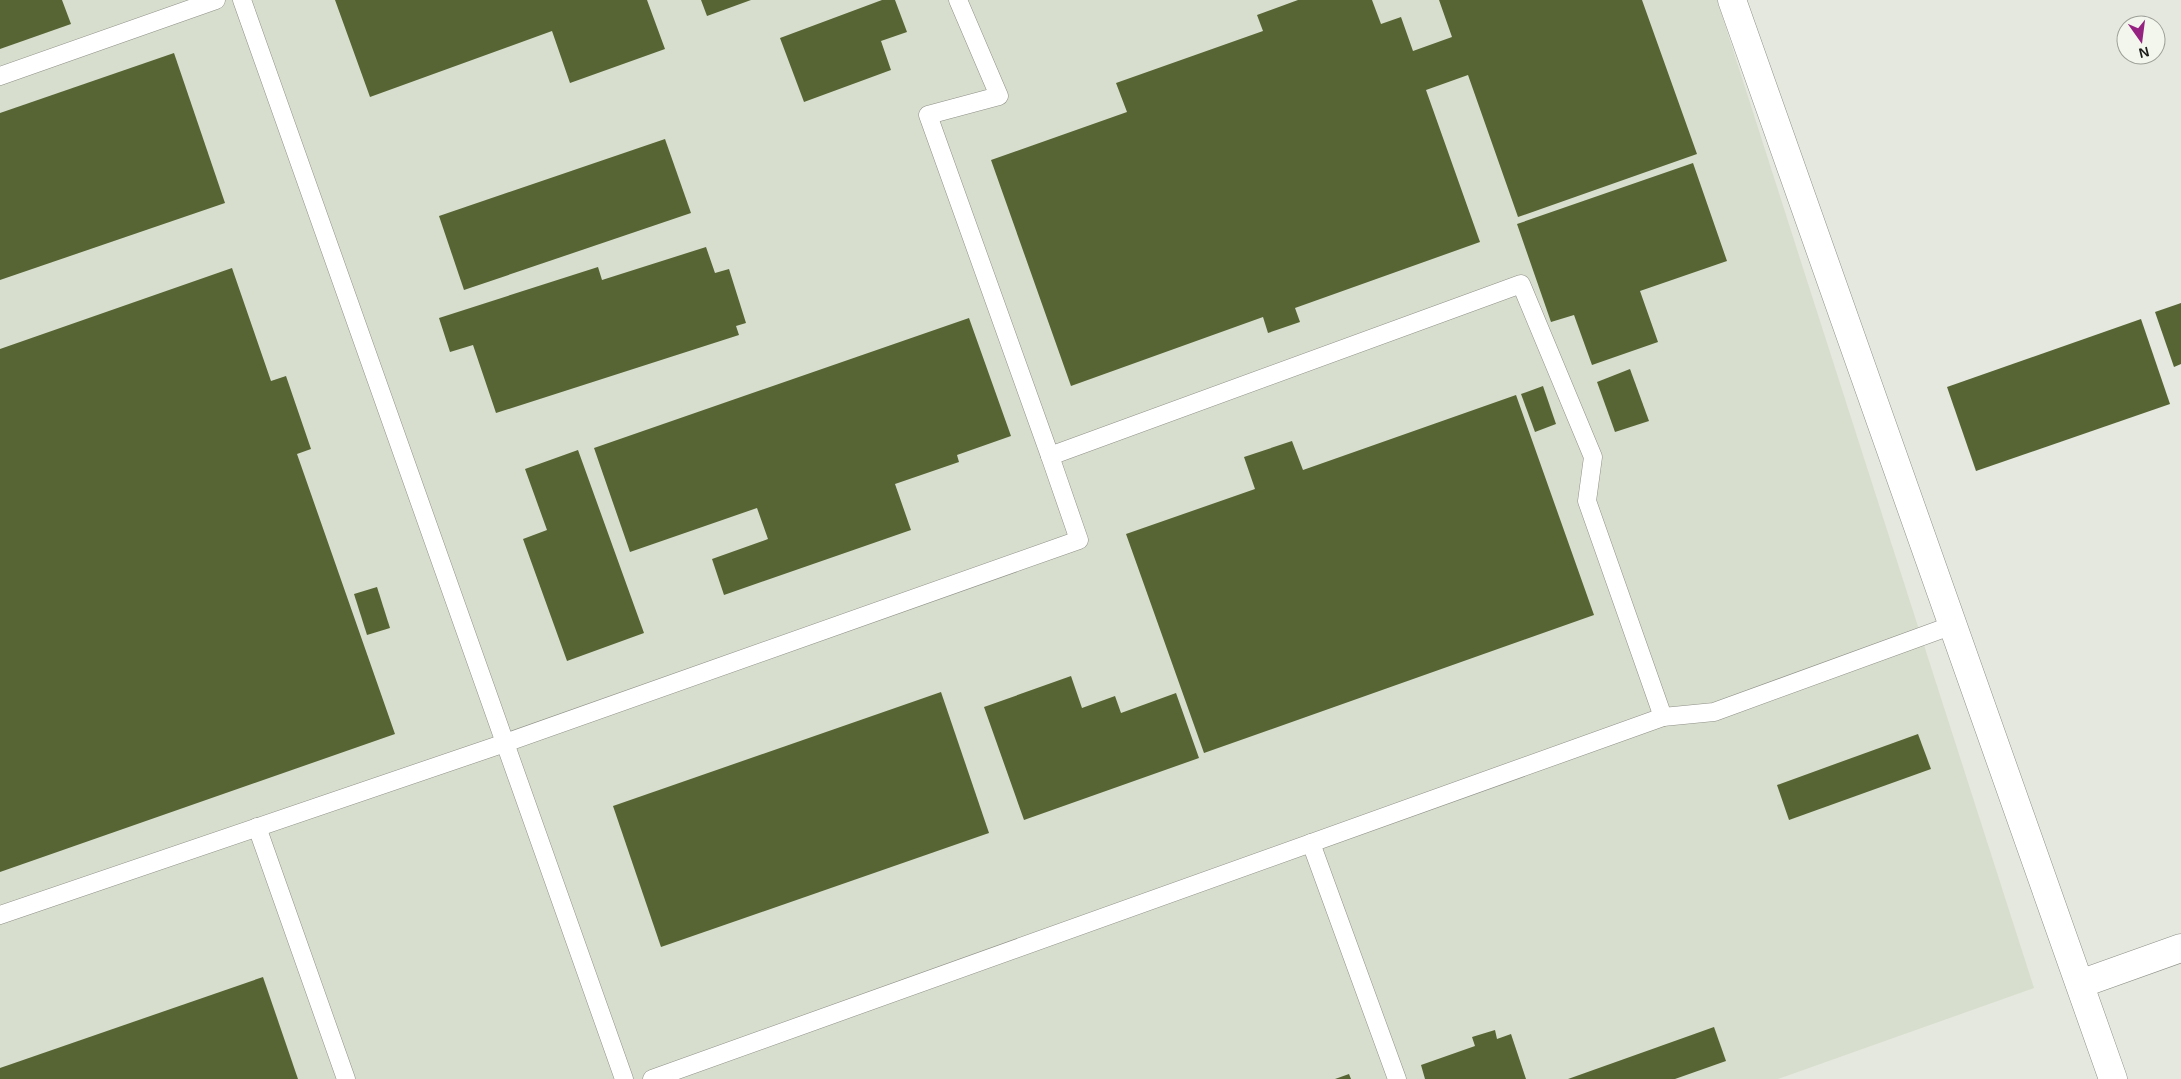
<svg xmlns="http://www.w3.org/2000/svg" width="2181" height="1079" font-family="Helvetica,sans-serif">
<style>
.built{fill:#d8decd}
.building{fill:#576535}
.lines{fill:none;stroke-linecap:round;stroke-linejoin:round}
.lane-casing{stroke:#8d9087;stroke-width:19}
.street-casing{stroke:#8d9087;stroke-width:29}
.lane{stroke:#fff;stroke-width:18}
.street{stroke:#fff;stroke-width:28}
</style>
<rect width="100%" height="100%" fill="#e5e8de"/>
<path class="built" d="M0,0H1717L2034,988L1778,1079H0Z"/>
<g class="building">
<path d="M0,0H62L71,24L0,49Z"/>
<path d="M335,0H647L665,49L570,83L552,31L370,97Z"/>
<path d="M701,0H751L707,16Z"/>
<path d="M882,0H895L907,32L881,41L891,70L804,102L780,38Z"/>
<path d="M1298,0H1372L1381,24L1401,17L1413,51L1452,37L1439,0H1642L1697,154L1518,217L1468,75L1426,90L1480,242L1295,308L1300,322L1268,333L1263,317L1071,386L991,160L1127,112L1116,83L1263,31L1257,15Z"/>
<path d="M174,53L225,203L0,280V113Z"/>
<path d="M665,139L691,213L464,290L439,216Z"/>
<path d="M1693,163L1727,261L1640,291L1658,342L1592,365L1574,315L1551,322L1517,224Z"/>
<path d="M706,247L715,273L729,269L746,323L736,326L739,335L496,413L473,345L450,352L439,318L598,267L602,280Z"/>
<path d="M232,268L271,381L286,376L311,449L297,454L395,734L0,872V349Z"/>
<path d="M2181,303V364L2174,367L2155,312Z"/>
<path d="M969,318L1011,436L957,455L959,462L895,484L911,530L724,595L712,559L768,539L757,508L630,552L594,448Z"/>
<path d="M2141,319L2170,404L1976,471L1947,387Z"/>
<path d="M1630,369L1649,421L1615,432L1597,382Z"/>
<path d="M1543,386L1556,424L1535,432L1521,394Z"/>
<path d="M1516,395L1594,615L1204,753L1126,534L1255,489L1244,457L1292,441L1303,470Z"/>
<path d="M578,450L644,633L567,661L523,539L547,530L525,469Z"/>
<path d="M377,587L390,628L367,635L354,594Z"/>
<path d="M1071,676L1082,708L1115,696L1121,713L1176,693L1199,758L1024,820L984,707Z"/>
<path d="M941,692L989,833L661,947L613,806Z"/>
<path d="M1918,734L1931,769L1789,820L1777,785Z"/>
<path d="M263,977L298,1079H0V1068Z"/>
<path d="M1714,1027L1726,1061L1675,1079H1568Z"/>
<path d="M1495,1030L1497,1039L1511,1034L1526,1079H1425L1421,1065L1475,1046L1472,1037Z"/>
<path d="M1349,1074L1351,1079H1335Z"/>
</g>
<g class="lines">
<defs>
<g id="lane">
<path d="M242,0L624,1079"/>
<path d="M958,0L999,96L928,115L1050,456L1521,284L1593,457L1587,501L1663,717"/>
<path d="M0,76L216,0"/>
<path d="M257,827L346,1079"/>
<path d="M1311,843L1397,1079"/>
<path d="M0,915L505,743L1079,540L1050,456"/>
<path d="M652,1079L1663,717L1714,712L1953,625"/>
</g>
<g id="street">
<path d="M1732,0L2113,1079"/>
<path d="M2080,984L2181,948"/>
</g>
</defs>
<use href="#lane" class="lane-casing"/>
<use href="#street" class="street-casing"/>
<use href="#lane" class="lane"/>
<use href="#street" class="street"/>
</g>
<g transform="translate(2141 40) rotate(166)"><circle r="24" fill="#f2f6ec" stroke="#9da098"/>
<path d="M0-4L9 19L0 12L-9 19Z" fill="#952280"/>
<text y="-8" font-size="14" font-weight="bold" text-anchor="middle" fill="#1d1e1b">N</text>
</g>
</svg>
